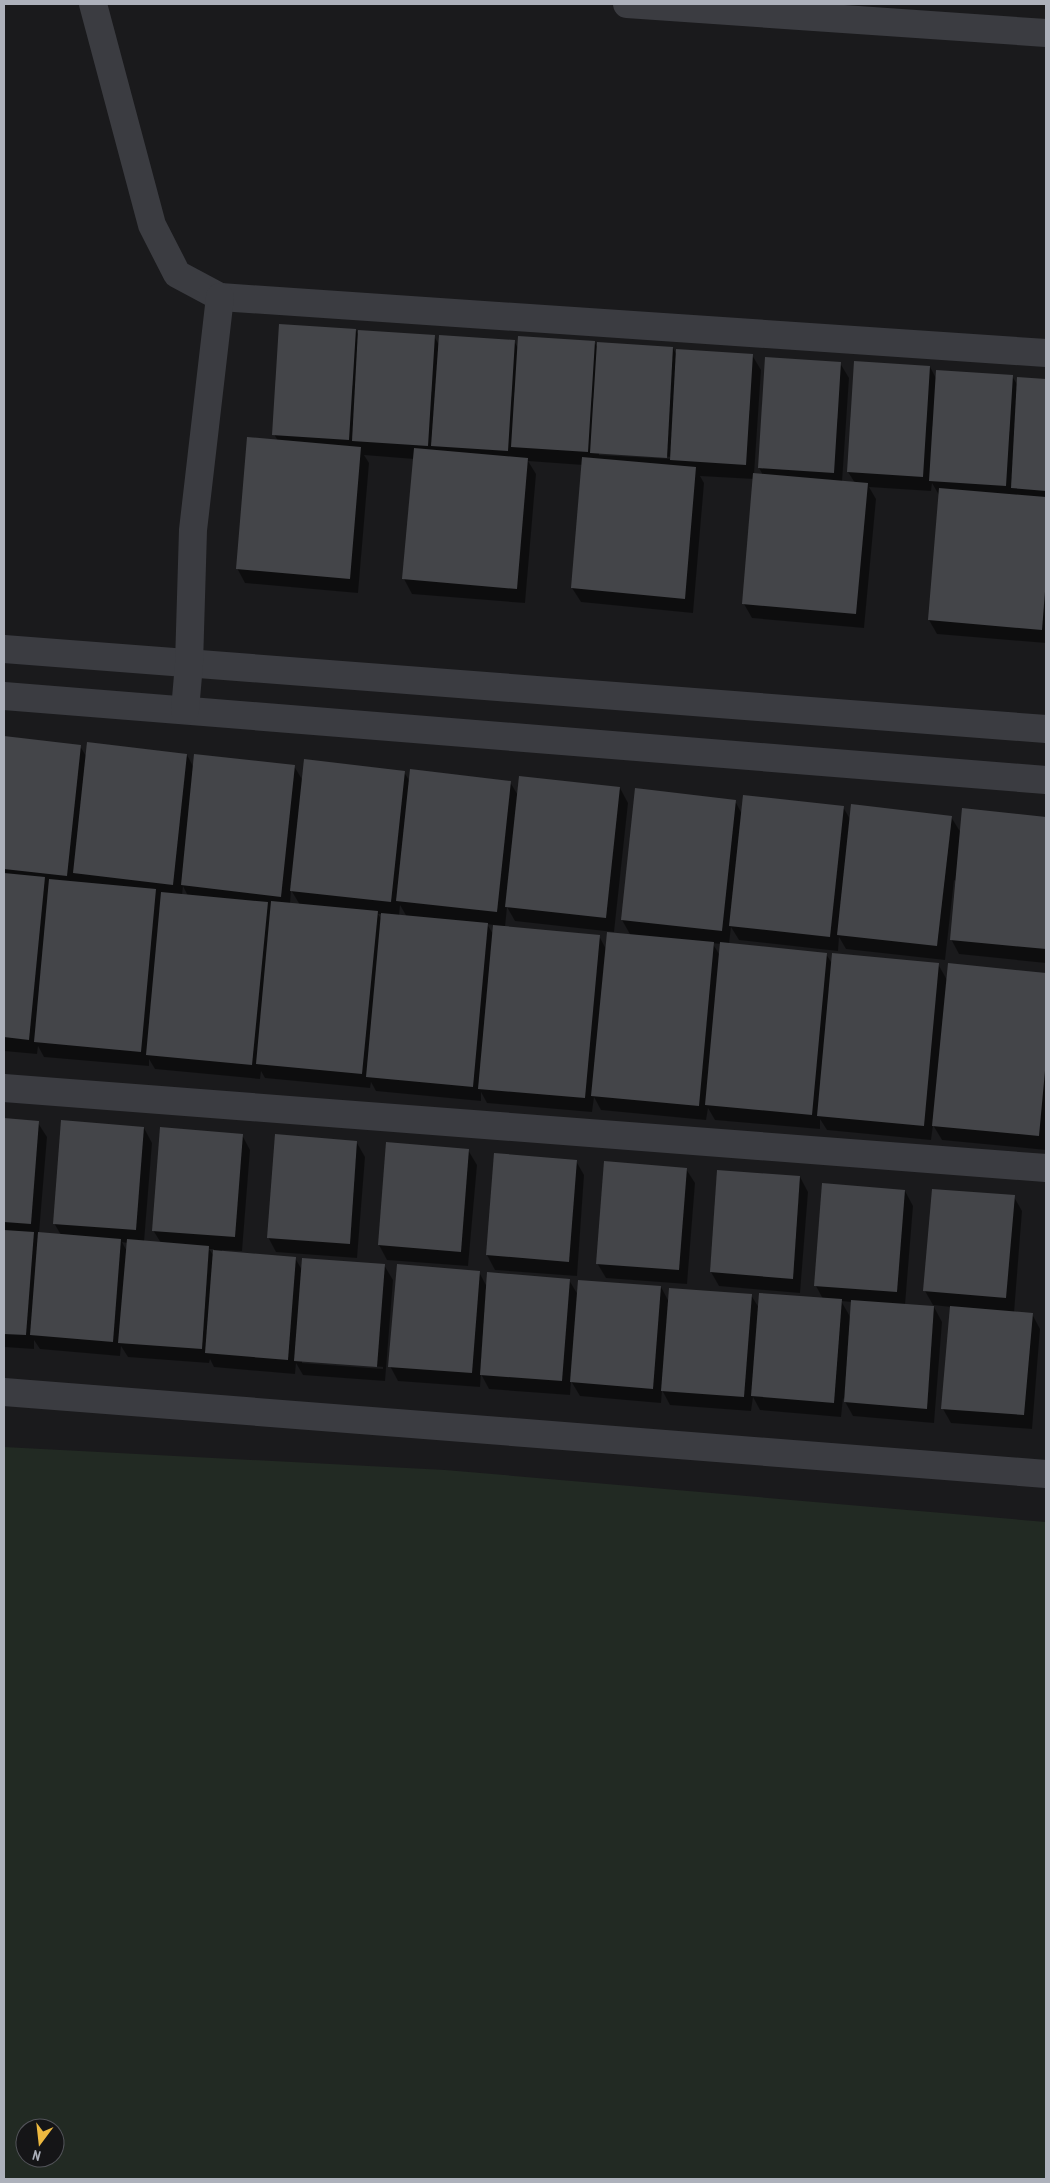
<svg xmlns="http://www.w3.org/2000/svg" width="1050" height="2183" font-family="'PT Sans Narrow',sans-serif">
<style>
.green{fill:#222a23;fill-rule:evenodd}
.shadow{fill:#0007;fill-rule:evenodd}
.building{fill:#444549}
.lines{fill:none;stroke-linecap:round;stroke-linejoin:round}
.street{stroke:#3b3c41;stroke-width:28}
</style>
<rect width="100%" height="100%" fill="#1a1a1c"/>
<path class="green" d="M4,1447L445,1470L1046,1522V2179H4ZM25,2128H55V2158H25Z"/>
<g class="shadow">
<path d="M356,330L359,336H434L439,345L514,341L518,348L594,342L598,348H673L677,356L752,355L761,370L754,474L763,475L759,468L840,363L849,378L842,482L855,483L848,472L930,367L937,380L1012,376L1018,386L1019,379L1046,381V643L937,634L929,620L939,495L932,483L931,491L869,487L876,499L864,628L752,618L744,604L754,479L700,476L704,483L693,613L581,602L572,588L583,465L528,461L536,474L525,603L412,594L404,579L414,459L364,455L369,463L358,593L245,583L237,568L278,441L274,434ZM599,452L673,457V459L599,455Z"/>
<path d="M4,737L80,746L86,756L187,755L194,768L294,766L303,781L404,772L410,782H510L519,797L620,788L628,803L614,932L515,921L507,907L505,927L599,936L606,949L631,936L622,920L735,801L742,814L843,807L850,819L951,817L961,833L963,810L1046,818V963L959,954L951,939L956,881L954,880L945,960L846,949L839,937L838,951L739,940L731,927L729,944L826,954L833,965L938,964L947,980L949,964L1046,974V1150L942,1140L933,1125L931,1140L827,1130L820,1119V1129L715,1120L708,1108L706,1120L601,1110L594,1097L592,1112L487,1103L481,1092V1101L376,1091L371,1082L370,1088L265,1078L261,1071L260,1079L155,1069L149,1059V1066L44,1057L38,1046L37,1054L4,1051ZM183,886L188,896L182,895ZM291,890L300,905L290,904ZM400,905L407,917L399,916ZM378,914H382V920ZM487,924L494,925L493,934ZM712,943L721,944L720,956L716,949Z"/>
<path d="M4,1120L38,1123L47,1137L39,1233L61,1235L54,1223L144,1128L152,1143L144,1242L161,1243L153,1230L242,1135L250,1150L242,1251L222,1250V1252L295,1258L302,1270L384,1265L393,1280L385,1381L303,1375L296,1363L295,1374L214,1367L210,1359L209,1363L128,1357L121,1346L120,1356L40,1349L34,1340V1349L4,1347ZM122,1242L128,1243L127,1251L124,1246ZM209,1249H214V1256ZM302,1360L383,1367V1369L302,1363Z"/>
<path d="M357,1143L365,1157L357,1258L276,1252L268,1237Z"/>
<path d="M468,1150L477,1165L468,1266L387,1260L379,1245Z"/>
<path d="M495,1154L576,1161L584,1175L577,1276L495,1270L487,1255Z"/>
<path d="M686,1169L695,1183L687,1284L606,1278L597,1263Z"/>
<path d="M800,1177L808,1192L800,1293L719,1286L711,1272Z"/>
<path d="M905,1191L913,1206L905,1305L934,1307L942,1322L934,1423L853,1416L843,1398L841,1417L760,1410L753,1397L751,1411L670,1405L662,1390L661,1403L580,1396L571,1381L570,1395L489,1389L481,1374L480,1387L398,1381L390,1366L479,1272L487,1287L569,1280L578,1295L661,1287L669,1302L751,1295L759,1308L823,1299L816,1286ZM841,1301L852,1302L851,1319L848,1313Z"/>
<path d="M1014,1197L1022,1211L1014,1313L1032,1314L1040,1329L1032,1429L951,1423L943,1409L951,1307L933,1305L925,1291Z"/>
</g>
<g class="building">
<path d="M279,324L356,329L349,440L272,435Z"/>
<path d="M358,330L435,335L428,446L352,441Z"/>
<path d="M439,335L515,340L508,451L431,446Z"/>
<path d="M518,336L595,341L588,452L511,447Z"/>
<path d="M597,342L673,347L667,458L590,453Z"/>
<path d="M676,349L753,354L746,465L670,460Z"/>
<path d="M765,357L841,362L834,473L758,468Z"/>
<path d="M854,361L930,366L923,477L847,472Z"/>
<path d="M936,370L1013,375L1006,486L929,481Z"/>
<path d="M1017,377L1046,379V491L1011,488Z"/>
<path d="M247,437L361,447L350,579L236,569Z"/>
<path d="M414,448L528,458L517,589L402,579Z"/>
<path d="M582,457L696,467L685,599L571,588Z"/>
<path d="M753,473L868,483L856,614L742,604Z"/>
<path d="M939,488L1046,497V579L1042,630L928,620Z"/>
<path d="M4,736L81,745L67,876L4,869Z"/>
<path d="M87,742L187,754L173,885L73,873Z"/>
<path d="M194,754L295,765L281,897L181,885Z"/>
<path d="M304,759L405,771L391,902L290,891Z"/>
<path d="M410,769L511,781L497,912L396,901Z"/>
<path d="M519,776L620,787L606,918L505,907Z"/>
<path d="M635,788L736,800L722,931L621,920Z"/>
<path d="M743,795L844,806L830,937L729,926Z"/>
<path d="M851,804L952,816L937,946L837,935Z"/>
<path d="M962,808L1046,817V949L950,940Z"/>
<path d="M4,873L45,877L29,1040L4,1037Z"/>
<path d="M49,879L156,889L141,1052L34,1042Z"/>
<path d="M161,892L268,902L252,1065L146,1055Z"/>
<path d="M271,901L378,911L362,1074L256,1064Z"/>
<path d="M381,913L488,923L473,1087L366,1077Z"/>
<path d="M493,925L600,935L585,1098L478,1089Z"/>
<path d="M607,932L714,942L699,1106L591,1096Z"/>
<path d="M720,942L827,953L812,1115L705,1105Z"/>
<path d="M832,953L939,963L924,1126L817,1116Z"/>
<path d="M948,963L1046,973V1060L1039,1136L932,1126Z"/>
<path d="M4,1118L39,1121L31,1224L4,1222Z"/>
<path d="M61,1120L144,1127L136,1230L53,1224Z"/>
<path d="M160,1127L243,1134L235,1237L152,1231Z"/>
<path d="M275,1134L357,1141L350,1244L267,1238Z"/>
<path d="M386,1142L469,1149L461,1252L378,1245Z"/>
<path d="M494,1153L577,1160L569,1262L486,1255Z"/>
<path d="M604,1161L687,1168L679,1270L596,1264Z"/>
<path d="M717,1170L800,1176L793,1279L710,1272Z"/>
<path d="M822,1183L905,1190L897,1292L814,1286Z"/>
<path d="M932,1189L1015,1195L1006,1298L923,1291Z"/>
<path d="M4,1230L34,1232L26,1335L4,1334Z"/>
<path d="M38,1232L121,1239L113,1342L30,1335Z"/>
<path d="M127,1239L209,1246L202,1349L118,1343Z"/>
<path d="M213,1250L296,1257L288,1360L205,1353Z"/>
<path d="M302,1258L385,1264L377,1367L294,1361Z"/>
<path d="M397,1264L480,1271L472,1373L388,1367Z"/>
<path d="M487,1272L570,1279L562,1381L480,1375Z"/>
<path d="M578,1280L661,1286L653,1389L570,1382Z"/>
<path d="M669,1288L752,1294L744,1397L661,1391Z"/>
<path d="M759,1293L842,1299L834,1403L751,1396Z"/>
<path d="M851,1300L934,1306L927,1409L844,1402Z"/>
<path d="M950,1306L1033,1313L1024,1415L941,1409Z"/>
</g>
<g class="lines">
<g class="street">
<path d="M93,4L152,225L177,274L220,297L1046,353"/>
<path d="M627,4L1046,33"/>
<path d="M4,649L1046,729"/>
<path d="M4,696L1046,780"/>
<path d="M185,710L189,664L193,530L220,297"/>
<path d="M4,1088L1046,1168"/>
<path d="M4,1392L1046,1474"/>
</g>
</g>
<rect width="1050" height="2183" fill="none" stroke="#adb1bb" stroke-width="10"/>
<g transform="translate(40 2143) rotate(195)"><circle r="24" fill="#151517" stroke="#525359"/>
<path d="M0-4L9 19L0 12L-9 19Z" fill="#eeb940"/>
<text y="-8" font-size="14" font-weight="bold" text-anchor="middle" fill="#adb1bb">N</text>
</g>
</svg>
